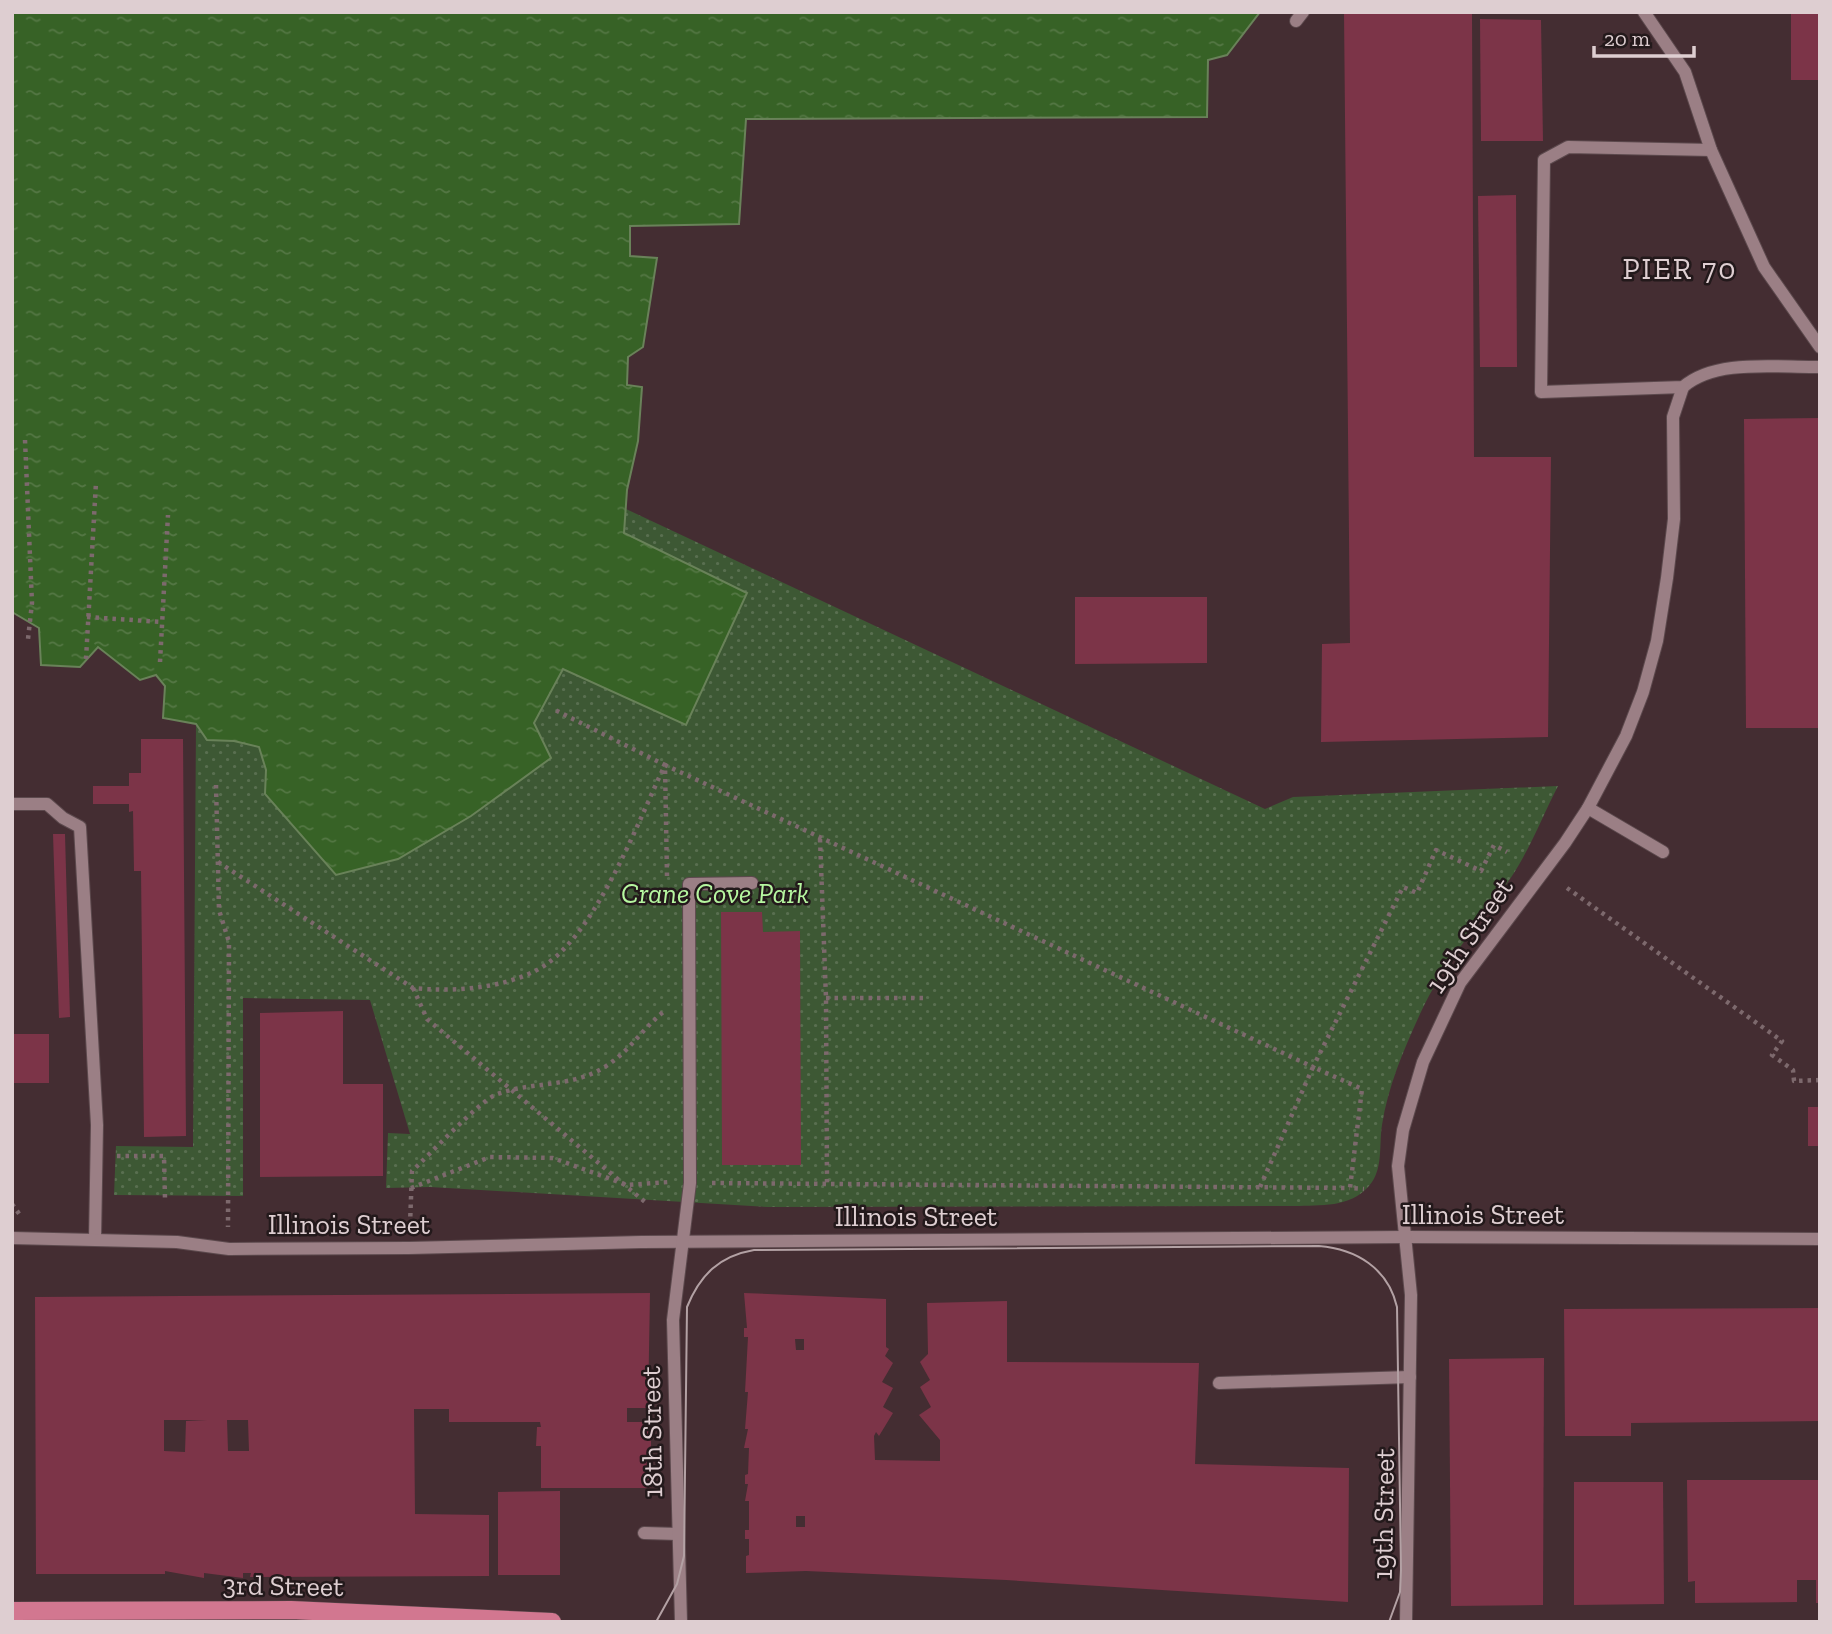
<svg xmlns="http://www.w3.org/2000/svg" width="1832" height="1634" font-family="'Zilla Slab',serif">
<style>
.park{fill:url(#park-dots)}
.water{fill:url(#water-ripples);stroke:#698259;stroke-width:2}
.building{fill:#7c3448;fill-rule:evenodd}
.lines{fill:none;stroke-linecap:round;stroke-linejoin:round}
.minor-casing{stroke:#5c494d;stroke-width:14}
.major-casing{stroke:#5c494d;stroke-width:19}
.path{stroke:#7d696d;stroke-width:4.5;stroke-dasharray:3.5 5;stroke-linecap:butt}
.minor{stroke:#9b7f85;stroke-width:12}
.major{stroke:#d27790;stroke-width:18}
.tram{stroke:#b3a1a4;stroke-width:2}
.labels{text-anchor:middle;stroke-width:5;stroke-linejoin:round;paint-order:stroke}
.park-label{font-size:28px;font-style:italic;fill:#b6f7a0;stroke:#23191b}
.street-label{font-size:28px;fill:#deced1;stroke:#23191b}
.neighbourhood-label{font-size:30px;letter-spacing:2px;fill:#deced1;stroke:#23191b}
</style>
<defs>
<pattern id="park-dots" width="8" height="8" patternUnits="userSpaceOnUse" patternTransform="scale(1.75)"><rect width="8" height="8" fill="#3d5834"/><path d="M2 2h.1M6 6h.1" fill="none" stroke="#596f50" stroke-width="1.8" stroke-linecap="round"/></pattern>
<pattern id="water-ripples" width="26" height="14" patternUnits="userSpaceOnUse" patternTransform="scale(1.75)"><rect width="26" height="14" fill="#376226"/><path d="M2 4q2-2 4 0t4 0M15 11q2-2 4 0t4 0" fill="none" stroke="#547744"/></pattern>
</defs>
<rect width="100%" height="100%" fill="#442d32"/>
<path class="park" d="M609,501L1265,809L1293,797L1558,786C1543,815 1530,849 1512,876C1480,923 1444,962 1420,1014C1404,1049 1388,1086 1382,1125C1379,1143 1383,1166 1372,1182C1354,1207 1326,1205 1299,1206L768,1207L430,1187L386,1188L388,1133L410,1134L370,1000L243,998V1196L114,1195L116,1146L193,1147L196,724Z"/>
<path class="water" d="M12,12H1260L1227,55L1208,60L1207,117L746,119L739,224L630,226V256L657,258L643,347L628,357L627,385L642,387L638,441L627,490L624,533L747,593L686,725L563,669L534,723L551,758L471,816L398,859L336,875L265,794L266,770L259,747L234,741L207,740L196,724L163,718L165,686L156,675L140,680L98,647L80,667L41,665L39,628L12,612Z"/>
<g class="building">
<path d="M1344,12H1472L1474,457H1551L1548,737L1321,742L1322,644L1350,643Z"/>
<rect x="1791" y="12" width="29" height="68"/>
<path d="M1480,19L1541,20L1543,141H1481Z"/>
<path d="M1516,195L1517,367H1480L1478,196Z"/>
<path d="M1820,418V728H1746L1744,419Z"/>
<path d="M1075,597H1207V663L1075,664Z"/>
<path d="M141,739H183L186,1136L144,1137L141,871H134L133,811L129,812V804H93V786H129V773H141Z"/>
<path d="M53,834H65L70,1017L59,1018Z"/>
<path d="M721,912H762L763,932L800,931L801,1165H722Z"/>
<path d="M343,1011V1084H383V1176L260,1177V1013Z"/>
<rect x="12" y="1034" width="37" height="49"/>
<rect x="1808" y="1107" width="12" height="39"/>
<path d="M650,1293L648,1408H627V1422H651V1488H541V1446H536L537,1427H541L540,1422H449V1409H414L415,1514L489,1515V1576L250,1577L251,1573H243V1578L204,1573V1578L165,1571V1574H36L35,1297ZM164,1420H207L186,1421L185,1452L164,1451ZM227,1420H248L249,1451H228Z"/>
<path d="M744,1293L886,1299V1347L889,1349L885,1356L893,1363L882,1382L893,1388L883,1407L893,1413L879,1436L876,1432L874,1436L875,1460L940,1461V1440L919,1415L931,1407L920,1387L930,1380L920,1362L928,1354L927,1303L1007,1301V1362L1199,1363L1195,1464L1349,1468L1348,1602L1006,1580L806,1571L746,1573V1556L749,1555V1539H745V1530H749V1501H745L748,1484H745V1475L748,1474L749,1448H744L748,1429H745L748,1392H745L748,1337H744V1328H747ZM795,1339H804V1350H796ZM796,1516H805V1527H796Z"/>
<path d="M1820,1308V1421L1631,1423V1436H1565L1564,1309Z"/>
<path d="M1544,1358L1543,1605L1451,1606L1449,1359Z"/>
<path d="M1687,1480H1820V1603H1816V1580H1797V1602L1695,1603V1581L1688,1582Z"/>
<path d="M1574,1482H1663L1664,1604L1574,1605Z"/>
<path d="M560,1491V1575H498V1492Z"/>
</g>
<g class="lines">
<defs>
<g id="minor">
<path d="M1644,12L1685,72L1711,150L1764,267L1820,347"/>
<path d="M1296,21L1303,12"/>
<path d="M1711,150L1568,147L1544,160L1541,392L1683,387C1716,358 1778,368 1820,367"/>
<path d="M12,804H47L63,818L80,827L97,1125L95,1239"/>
<path d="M1588,808L1663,852"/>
<path d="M12,1238L177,1242L229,1249L409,1248L641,1242L1405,1237L1820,1239"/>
<path d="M1219,1383L1410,1377"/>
<path d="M644,1533L678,1534"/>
<path d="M681,1622L673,1320L690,1183L689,884L752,883"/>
<path d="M1406,1622L1411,1295L1398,1166L1403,1130L1423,1062L1460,983L1565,843L1588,808L1626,736L1643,692L1657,641L1667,578L1674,519L1673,417L1683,387"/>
</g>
<path id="major" d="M12,1611L291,1610L552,1622"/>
</defs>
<use href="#minor" class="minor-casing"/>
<use href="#major" class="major-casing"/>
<g class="path">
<path d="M25,440L32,603L28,639"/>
<path d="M87,617L162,622"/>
<path d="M86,659L96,482"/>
<path d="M160,662L168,515"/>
<path d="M216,785L219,910L229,942L228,1227"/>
<path d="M820,839L826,998L827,1183"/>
<path d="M218,862L413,988C451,992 499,989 535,971C594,942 637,823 665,765L555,710"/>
<path d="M667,876L665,765L1313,1067L1403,887L1417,893L1436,850L1481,871L1494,845L1507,852"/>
<path d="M1567,888L1782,1041L1772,1055L1793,1070L1794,1081L1820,1080"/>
<path d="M413,988L427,1019L645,1202"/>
<path d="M826,998H924"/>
<path d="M117,1156H164L165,1199"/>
<path d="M712,1183L1350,1188"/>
<path d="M1260,1187L1313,1067L1362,1089L1350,1188L1364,1189"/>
<path d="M411,1188L490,1157L553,1158L627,1185L669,1182"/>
<path d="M12,1204L20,1215"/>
<path d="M410,1225L412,1171C428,1156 479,1102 495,1095C531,1081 570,1088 603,1068C631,1051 642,1028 666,1010"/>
</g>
<use href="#minor" class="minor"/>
<use href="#major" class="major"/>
<path class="tram" d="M656,1622L677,1584L684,1556L687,1307C700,1275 719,1256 754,1250L1319,1246C1356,1249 1388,1268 1397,1307L1401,1570L1400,1592L1389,1622"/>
</g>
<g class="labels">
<g class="park-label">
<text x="715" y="903">Crane Cove Park</text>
</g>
<g class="street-label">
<text transform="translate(1469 935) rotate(-56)" y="10">19th Street</text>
<text x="1483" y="1224">Illinois Street</text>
<text x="916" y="1226">Illinois Street</text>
<text x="349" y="1234">Illinois Street</text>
<text transform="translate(651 1432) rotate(-91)" y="10">18th Street</text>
<text transform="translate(1383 1514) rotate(-89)" y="10">19th Street</text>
<text transform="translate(283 1585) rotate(1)" y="10">3rd Street</text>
</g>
<g class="neighbourhood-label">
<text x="1680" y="279">PIER 70</text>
</g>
</g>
<rect width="1832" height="1634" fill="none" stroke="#deced1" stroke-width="28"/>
<path d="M1594 46v10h100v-10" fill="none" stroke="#deced1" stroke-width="3.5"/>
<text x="1604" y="46" font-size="21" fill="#deced1" stroke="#23191b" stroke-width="5" paint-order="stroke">20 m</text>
</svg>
